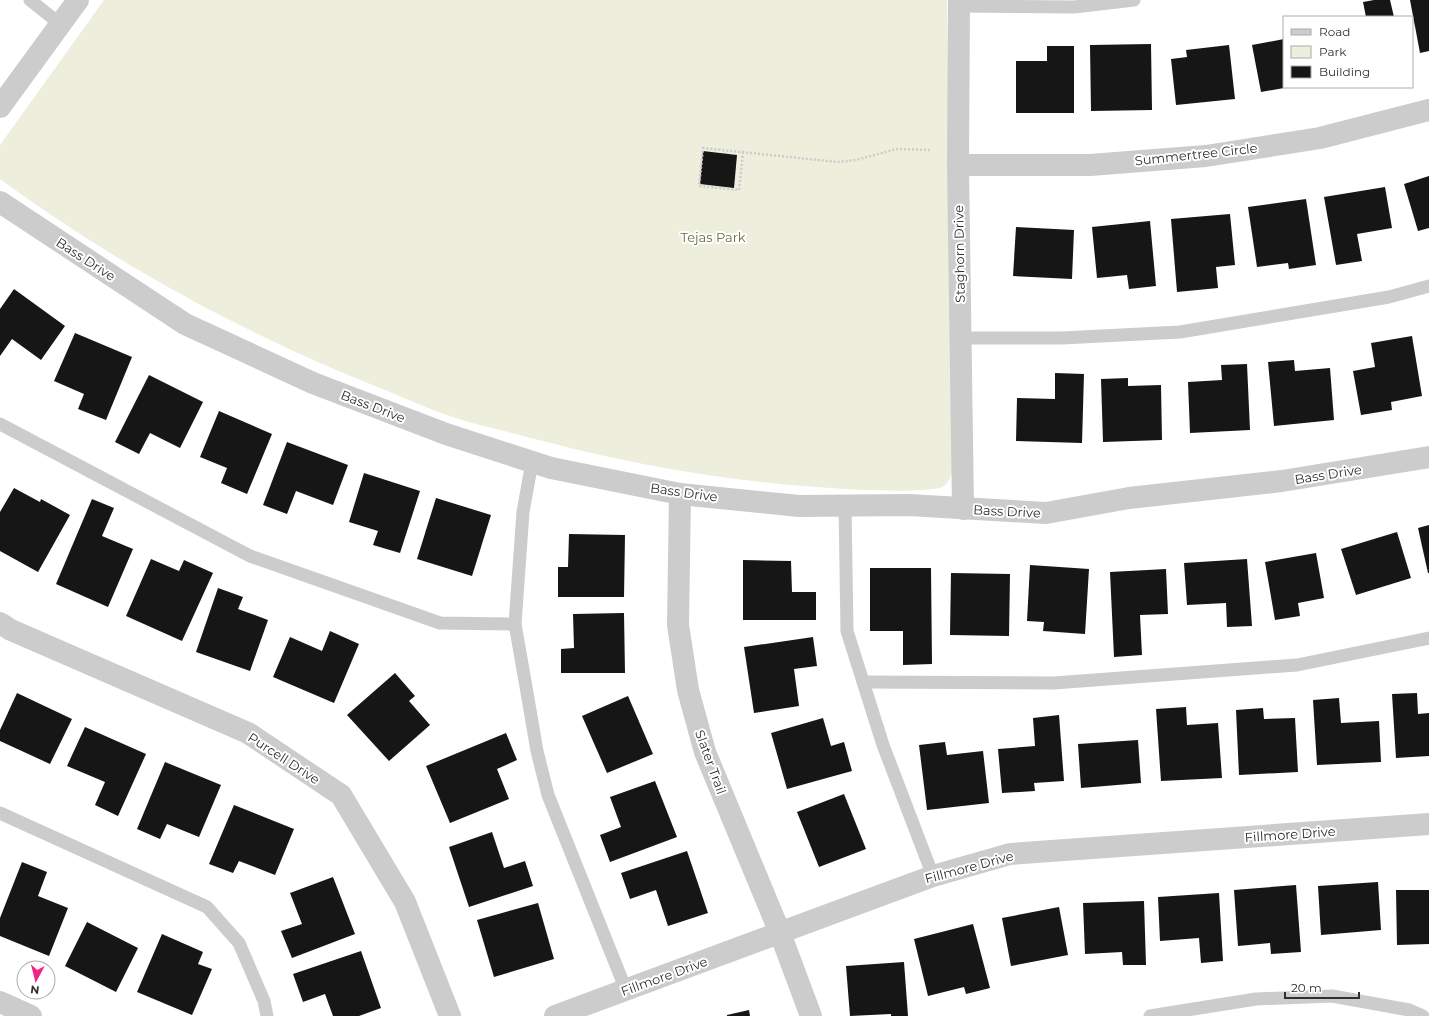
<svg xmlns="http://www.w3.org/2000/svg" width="1429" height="1016" font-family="Montserrat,sans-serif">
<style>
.green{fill:#edeedc}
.building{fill:#161616}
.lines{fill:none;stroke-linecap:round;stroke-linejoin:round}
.path{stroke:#ccc;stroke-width:2.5;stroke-dasharray:2 2;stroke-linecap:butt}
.lane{stroke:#ccc;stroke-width:13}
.street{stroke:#ccc;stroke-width:22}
.labels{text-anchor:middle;stroke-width:4;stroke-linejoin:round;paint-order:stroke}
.street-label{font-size:13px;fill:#2f2f2f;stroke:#fff}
.park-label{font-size:13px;fill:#686f39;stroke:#fff}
</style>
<rect width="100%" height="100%" fill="#fff"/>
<path class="green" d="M104,0H947L953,470C951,477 948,484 942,487C927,493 863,490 844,489C736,483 631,465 527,437C502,430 477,425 452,417C429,409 407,399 385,390C248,336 119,266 0,179V145Z"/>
<g class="building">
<path d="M1374,0H1390L1394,17H1366L1363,2Z"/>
<path d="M1410,0H1429V51L1420,53Z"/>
<path d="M1284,39V88L1261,92L1252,45Z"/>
<path d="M1151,44L1152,110L1091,111L1090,45Z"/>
<path d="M1229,45L1235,99L1176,105L1171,59L1187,57L1186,50Z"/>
<path d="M1047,46H1074V113H1016V61H1047Z"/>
<path d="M703,151L737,155L734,188L700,184Z"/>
<path d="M1429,176V228L1418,231L1404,184Z"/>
<path d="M1385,187L1392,228L1357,234L1362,261L1336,265L1324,197Z"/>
<path d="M1306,199L1316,265L1289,269L1288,263L1257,267L1248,207Z"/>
<path d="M1230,214L1235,265L1216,267L1218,288L1177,292L1171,219Z"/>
<path d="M1150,221L1156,286L1129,289L1127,275L1097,278L1092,227Z"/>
<path d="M1016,227L1074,230L1072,279L1013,276Z"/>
<path d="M14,289L65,326L41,360L12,339L0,356V309Z"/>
<path d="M75,333L132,357L106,420L78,409L84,394L54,381Z"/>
<path d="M1412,336L1422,396L1391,402L1392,410L1361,415L1353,371L1375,367L1371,343Z"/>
<path d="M1294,360L1295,371L1330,368L1334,420L1274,426L1268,362Z"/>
<path d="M1247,364L1250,430L1190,433L1188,382L1222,380L1221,365Z"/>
<path d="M1055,373L1084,374L1082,443L1016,441L1017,398L1055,399Z"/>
<path d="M149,375L203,402L180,448L150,433L139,454L115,442Z"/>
<path d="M1128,378V386L1161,385L1162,440L1103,442L1101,379Z"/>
<path d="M219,411L272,434L247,494L221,483L227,468L200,457Z"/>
<path d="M287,442L348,465L333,505L296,491L287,514L263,505Z"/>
<path d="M364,473L420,491L400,553L373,545L378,531L349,522Z"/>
<path d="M14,488L40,502L41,499L70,515L38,572L0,551V512Z"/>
<path d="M436,498L491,515L472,576L417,559Z"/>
<path d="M92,499L114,508L102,536L133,549L108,607L56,584Z"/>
<path d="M1429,525V573H1428L1418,528Z"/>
<path d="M1397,532L1411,578L1356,595L1341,549Z"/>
<path d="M569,534L625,535L624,597H558V567H568Z"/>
<path d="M1316,553L1324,598L1298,603L1300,616L1275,620L1265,562Z"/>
<path d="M151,559L179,571L184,560L213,573L182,641L126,616Z"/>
<path d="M1247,559L1252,626L1227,627L1226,603L1187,605L1184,563Z"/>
<path d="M743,560L791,561L792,592H816V620H743Z"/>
<path d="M1030,565L1089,569L1085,634L1043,631L1044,622L1027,621Z"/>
<path d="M870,568H931L932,664L903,665V631H870Z"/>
<path d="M1166,569L1168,614L1140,615L1142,655L1114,657L1110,572Z"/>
<path d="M951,573L1010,574L1009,636L950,635Z"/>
<path d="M218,588L243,597L238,609L268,620L250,671L196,652Z"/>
<path d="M624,613L625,673H561V649L574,648L573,614Z"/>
<path d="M330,631L359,644L334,703L273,677L290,637L322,651Z"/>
<path d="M813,637L817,666L794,669L799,706L754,713L744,647Z"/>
<path d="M395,673L415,696L409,701L430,725L389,761L347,715Z"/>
<path d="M17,693L72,719L50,764L0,741V730Z"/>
<path d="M1417,693L1418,714L1429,713V756L1396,758L1392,694Z"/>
<path d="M628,696L653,754L607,773L582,716Z"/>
<path d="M1339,698L1341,723L1379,721L1381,762L1317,765L1313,700Z"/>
<path d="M1186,707L1187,725L1218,723L1222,778L1161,781L1156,709Z"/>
<path d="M1263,708L1264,719L1295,718L1298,772L1239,775L1236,710Z"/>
<path d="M1059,715L1064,781L1034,783L1035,791L1002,793L998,749L1035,746L1033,718Z"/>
<path d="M823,718L831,746L844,742L852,771L787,789L771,733Z"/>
<path d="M85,727L146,754L118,816L95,805L105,782L67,766Z"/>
<path d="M506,733L517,760L497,769L509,799L450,823L426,766Z"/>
<path d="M1138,740L1141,783L1081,788L1078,744Z"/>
<path d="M945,742L947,755L983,751L989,803L927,810L919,745Z"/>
<path d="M165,762L221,785L199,837L167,824L160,839L137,829Z"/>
<path d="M655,781L677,837L610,862L600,835L621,827L610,797Z"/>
<path d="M844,794L866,849L819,867L797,812Z"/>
<path d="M234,805L294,829L275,875L239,861L233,873L209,864Z"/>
<path d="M492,832L504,868L525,861L533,886L469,907L449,847Z"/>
<path d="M687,851L708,913L668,926L656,890L630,899L621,873Z"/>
<path d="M22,862L47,872L38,896L68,908L49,956L0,936V918Z"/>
<path d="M333,877L355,934L292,958L281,931L302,924L290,893Z"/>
<path d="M1378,882L1381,930L1321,935L1318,886Z"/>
<path d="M1296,885L1301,952L1271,954L1270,943L1238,946L1234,890Z"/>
<path d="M1396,890H1429V944L1397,945Z"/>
<path d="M1219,893L1223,961L1201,963L1199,938L1160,941L1158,897Z"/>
<path d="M1144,901L1146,965H1123L1122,952L1085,954L1083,903Z"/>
<path d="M538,903L554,959L494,977L477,920Z"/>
<path d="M1059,907L1068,955L1011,966L1002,918Z"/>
<path d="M87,922L138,948L116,992L65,966Z"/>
<path d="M973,924L990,988L966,994L964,987L928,996L914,939Z"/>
<path d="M162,934L203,952L198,964L212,969L192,1015L137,992Z"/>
<path d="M361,951L381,1008L359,1016H333L325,994L303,1002L293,974Z"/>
<path d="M904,962L908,1016H891V1014L850,1016L846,966Z"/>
<path d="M749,1010L750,1016H727V1015Z"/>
</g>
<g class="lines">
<path class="path" d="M743,152L739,190L699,186L703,148L837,162L856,160L897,149L931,150"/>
<g class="lane">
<path d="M30,0L60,24"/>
<path d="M959,6L1074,7L1134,0"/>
<path d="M960,338H1062L1180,332L1389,297L1429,286"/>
<path d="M0,424L250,556L440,623L515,624"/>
<path d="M532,462L523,512L515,624L525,681L537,751L548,795L626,990"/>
<path d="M845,505L847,631L883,745L933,876"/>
<path d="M863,682L1054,683L1297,665L1429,638"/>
<path d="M0,813L207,907L239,943L264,1001L267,1016"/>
<path d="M1150,1016L1256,999L1332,996L1409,1010L1423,1016"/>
</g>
<g class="street">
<path d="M959,0L958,165L963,509"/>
<path d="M0,107L78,0"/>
<path d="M958,165H1090L1206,156L1320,138L1429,110"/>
<path d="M0,202L185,324L313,383L446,434L551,468L680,494L799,506L909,505L1046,513L1129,498L1282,481L1429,457"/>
<path d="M680,494L678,625L688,690L705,752L780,933L811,1016"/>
<path d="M0,623L11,630L248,733L341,795L405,902L450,1016"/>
<path d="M0,1002L31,1016"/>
<path d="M555,1016L933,876L1010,854L1429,824"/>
</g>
</g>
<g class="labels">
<g class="street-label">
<text transform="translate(1196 154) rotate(-6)" y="5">Summertree Circle</text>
<text transform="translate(959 254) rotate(-91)" y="5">Staghorn Drive</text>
<text transform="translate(86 259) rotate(33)" y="5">Bass Drive</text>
<text transform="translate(373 406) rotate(21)" y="5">Bass Drive</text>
<text transform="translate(1328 474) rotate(-9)" y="5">Bass Drive</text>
<text transform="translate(684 492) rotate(8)" y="5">Bass Drive</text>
<text transform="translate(1007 511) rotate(3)" y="5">Bass Drive</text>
<text transform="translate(284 758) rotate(33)" y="5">Purcell Drive</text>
<text transform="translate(711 762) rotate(70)" y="5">Slater Trail</text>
<text transform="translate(1290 834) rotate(-4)" y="5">Fillmore Drive</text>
<text transform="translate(969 867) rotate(-15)" y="5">Fillmore Drive</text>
<text transform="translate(664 976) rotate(-20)" y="5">Fillmore Drive</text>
</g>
<g class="park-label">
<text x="713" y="242">Tejas Park</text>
</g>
</g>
<rect x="1283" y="16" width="130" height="72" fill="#ffffff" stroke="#acacac"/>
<rect x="1291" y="29" width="20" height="6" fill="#cccccc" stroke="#acacac"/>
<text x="1319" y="36" font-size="12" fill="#2f2f2f">Road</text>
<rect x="1291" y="46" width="20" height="12" fill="#edeedc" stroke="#acacac"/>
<text x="1319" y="56" font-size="12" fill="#2f2f2f">Park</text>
<rect x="1291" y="66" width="20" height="12" fill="#161616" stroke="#acacac"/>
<text x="1319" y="76" font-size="12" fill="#2f2f2f">Building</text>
<g transform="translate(36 980) rotate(187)"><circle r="19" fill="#ffffff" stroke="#acacac"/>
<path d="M0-3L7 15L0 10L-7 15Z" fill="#f42487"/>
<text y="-6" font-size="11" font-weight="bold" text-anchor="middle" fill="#2f2f2f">N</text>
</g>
<path d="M1285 992v6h74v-6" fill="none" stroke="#2f2f2f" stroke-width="2"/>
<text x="1291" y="992" font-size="12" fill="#2f2f2f" stroke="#ffffff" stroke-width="3" paint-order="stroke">20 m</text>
</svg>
